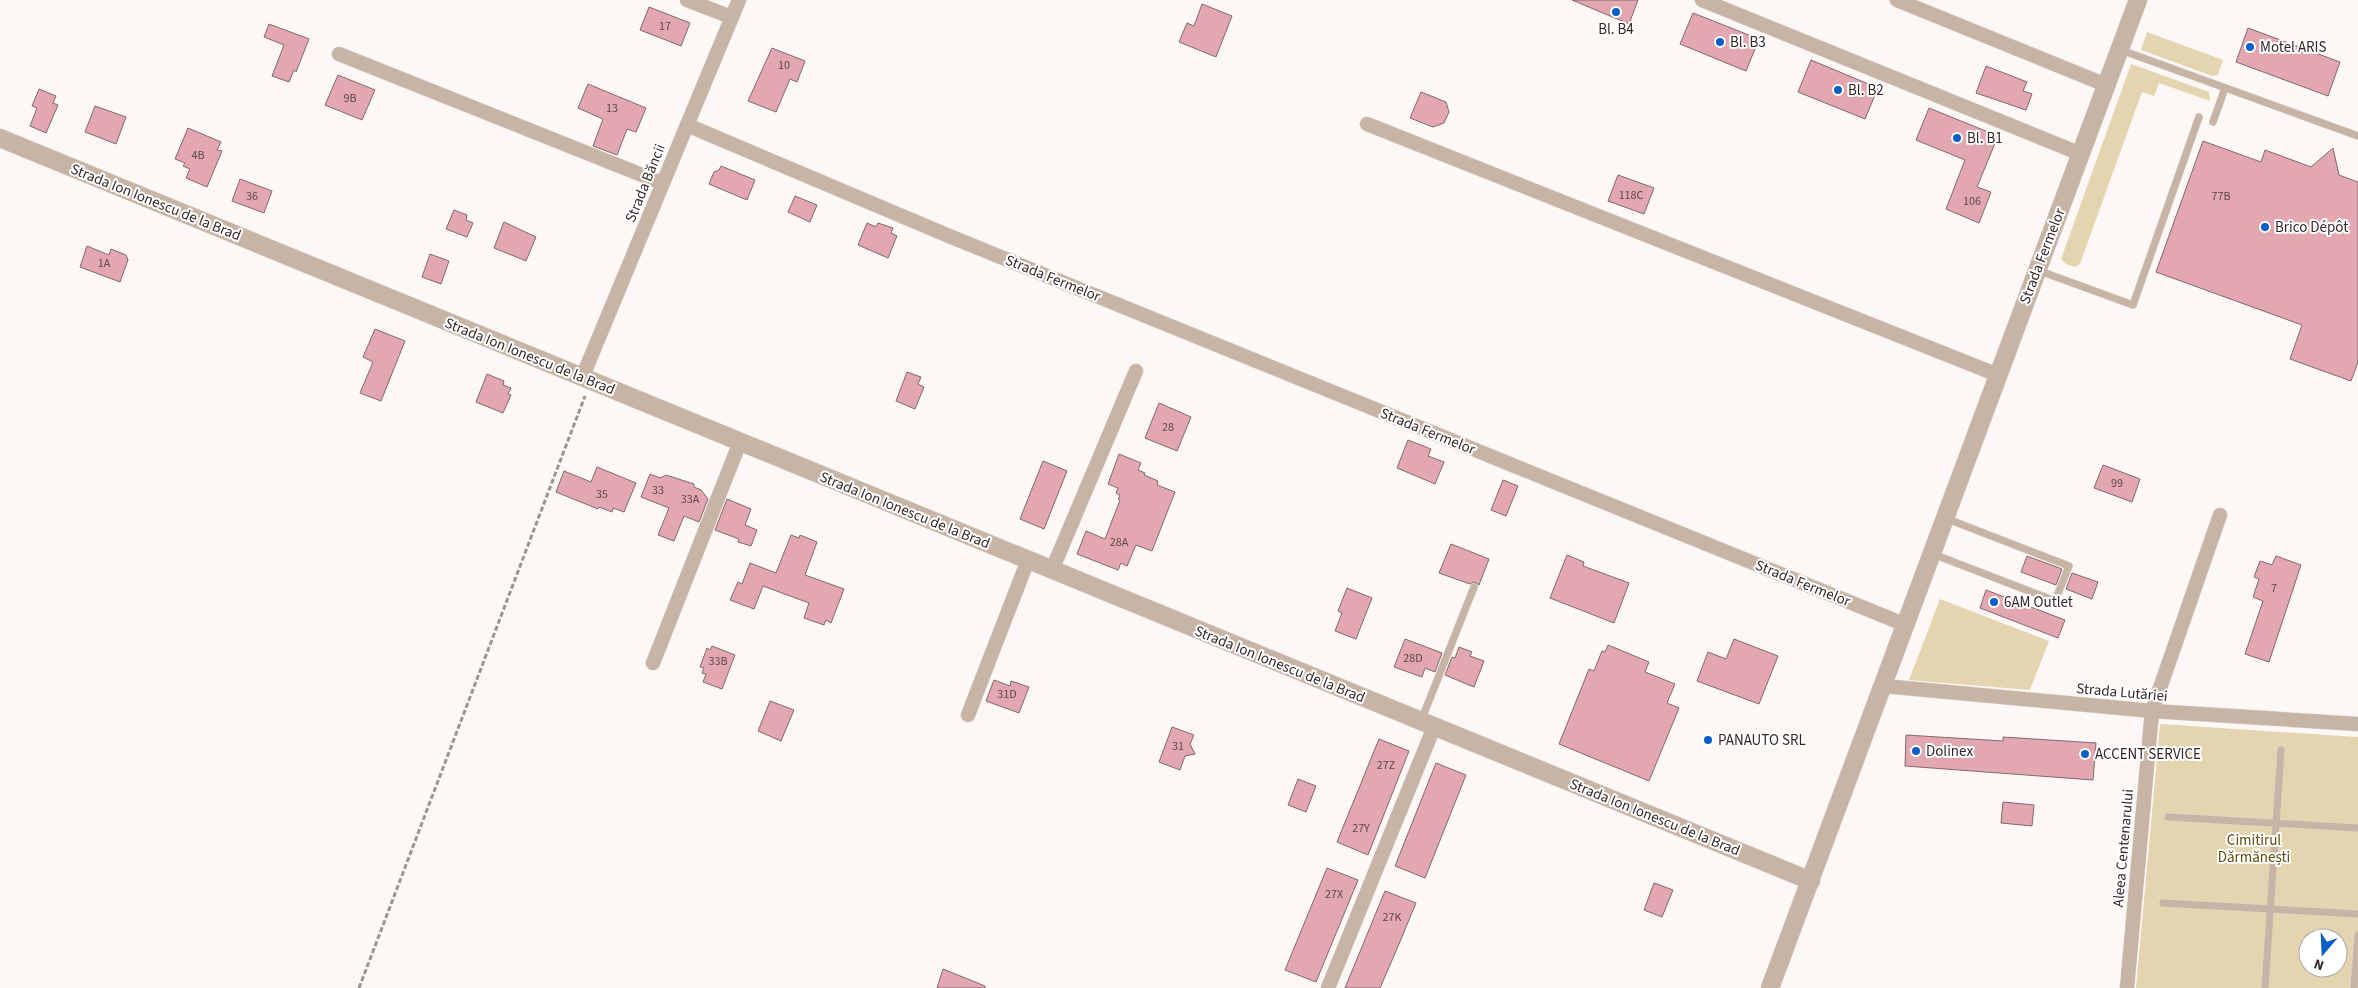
<svg xmlns="http://www.w3.org/2000/svg" width="2358" height="988" font-family="'Source Sans 3',sans-serif">
<style>
.green{fill:#e4d5b0;fill-rule:evenodd}
.building{fill:#e2a7b1;stroke:#80686c}
.lines{fill:none;stroke-linecap:round;stroke-linejoin:round}
.service-casing{stroke:#d8d3d1;stroke-width:8}
.minor-casing{stroke:#d8d3d1;stroke-width:15}
.tertiary-casing{stroke:#d8d3d1;stroke-width:19}
.path{stroke:#9b9491;stroke-width:3;stroke-dasharray:5 2.5;stroke-linecap:butt}
.service{stroke:#c8b4a4;stroke-width:7}
.minor{stroke:#c8b4a4;stroke-width:14}
.tertiary{stroke:#c8b4a4;stroke-width:18}
.poi-dot{fill:#095fc8;stroke:#fff;stroke-width:2}
.labels{text-anchor:middle;stroke-width:4;stroke-linejoin:round;paint-order:stroke}
.number-label{font-size:12px;fill:#5e4849}
.poi-label{font-size:15px;fill:#322926;stroke:#fff;text-anchor:start}
.street-label{font-size:15px;fill:#322926;stroke:#fff}
.park-label{font-size:15px;fill:#5e4a08;stroke:#fff}
</style>
<rect width="100%" height="100%" fill="#fdf8f6"/>
<g class="green">
<path d="M2147,32L2223,60L2218,75L2212,76L2141,50Z"/>
<path d="M2131,64L2209,92L2210,101L2159,83L2154,96L2142,92L2080,264L2075,267L2066,264L2061,259Z"/>
<path d="M1940,599L2049,641L2030,690L1909,680Z"/>
<path d="M2160,724L2358,737V988H2136ZM2308,938H2338V968H2308Z"/>
</g>
<g class="building">
<path d="M1572,0H1638L1629,24Z"/>
<path d="M1202,4L1232,16L1216,57L1179,42L1187,23L1194,26Z"/>
<path d="M649,7L690,23L681,46L640,30Z"/>
<path d="M1693,13L1759,39L1746,71L1680,44Z"/>
<path d="M269,24L309,39L296,72L294,70L289,82L272,76L284,45L264,37Z"/>
<path d="M2248,28L2340,62L2328,96L2236,62Z"/>
<path d="M772,48L805,61L797,82L790,79L776,112L748,101Z"/>
<path d="M1811,60L1878,88L1865,119L1798,92Z"/>
<path d="M1986,66L2027,82L2023,91L2032,94L2026,110L1976,93Z"/>
<path d="M338,75L375,90L362,120L325,105Z"/>
<path d="M588,84L646,108L636,132L627,129L617,155L593,146L603,119L578,108Z"/>
<path d="M39,89L56,96L53,103L58,105L46,133L30,126L37,108L32,106Z"/>
<path d="M1421,92L1446,102L1449,112L1444,123L1433,127L1410,118Z"/>
<path d="M95,106L126,117L116,144L85,132Z"/>
<path d="M1929,108L1998,136L1977,187L1991,192L1979,223L1946,209L1965,160L1916,140Z"/>
<path d="M188,128L221,142L217,150L222,151L207,187L186,178L190,169L183,166L185,163L175,159Z"/>
<path d="M2203,141L2261,162L2265,150L2311,167L2333,148L2339,175L2358,182V362L2351,381L2290,359L2302,325L2156,272Z"/>
<path d="M721,166L755,180L747,200L709,184L714,172L719,170Z"/>
<path d="M1618,175L1654,188L1644,214L1608,201Z"/>
<path d="M240,179L272,191L264,213L232,201Z"/>
<path d="M795,196L817,205L810,222L788,212Z"/>
<path d="M454,210L467,215L466,220L473,223L467,237L446,229Z"/>
<path d="M504,222L536,237L526,261L494,248Z"/>
<path d="M867,223L876,227L878,223L893,228L891,233L897,236L888,258L858,245Z"/>
<path d="M87,246L109,255L111,249L126,255L128,260L120,282L80,267Z"/>
<path d="M430,254L449,261L441,284L422,277Z"/>
<path d="M375,329L405,341L381,401L360,393L373,362L363,357Z"/>
<path d="M907,372L921,377L918,384L924,387L915,409L896,401Z"/>
<path d="M487,374L504,381L503,385L511,388L508,394L511,395L503,413L476,402Z"/>
<path d="M1159,403L1191,417L1177,451L1145,438Z"/>
<path d="M1408,440L1431,449L1428,456L1444,462L1435,484L1397,468Z"/>
<path d="M1119,454L1141,463L1138,470L1145,473L1144,475L1158,481L1157,485L1175,492L1152,551L1136,545L1127,566L1121,563L1118,570L1077,554L1086,531L1105,539L1120,500L1118,499L1120,495L1116,493L1118,488L1108,484Z"/>
<path d="M1043,461L1067,471L1044,529L1020,519Z"/>
<path d="M2103,465L2140,479L2132,502L2094,488Z"/>
<path d="M597,467L636,483L624,512L613,508L612,512L599,507L598,509L556,492L564,471L591,482Z"/>
<path d="M650,474L660,478L666,475L694,484V487L701,490L708,499L699,522L684,516L674,541L658,535L669,508L641,497Z"/>
<path d="M1503,480L1518,486L1506,516L1491,510Z"/>
<path d="M727,499L751,509L745,525L757,530L751,546L738,542L739,539L715,530Z"/>
<path d="M791,535L799,538L800,535L817,542L805,575L844,589L831,623L826,620L824,625L804,618L809,603L763,586L754,609L730,600L738,582L742,584L750,563L776,573Z"/>
<path d="M1451,544L1489,559L1479,585L1474,582L1470,584L1439,573Z"/>
<path d="M1567,555L1584,562L1583,566L1629,583L1614,623L1550,598Z"/>
<path d="M2027,556L2062,569L2056,585L2021,572Z"/>
<path d="M2276,556L2301,565L2269,662L2245,654L2263,601L2253,597L2259,579L2254,577L2260,561L2272,565Z"/>
<path d="M2072,573L2098,582L2092,599L2066,589Z"/>
<path d="M1347,588L1372,598L1356,639L1335,631L1342,613L1338,611Z"/>
<path d="M1986,590L2065,620L2058,638L1980,608Z"/>
<path d="M1405,639L1442,653L1435,672L1425,668L1422,677L1394,667Z"/>
<path d="M1734,639L1778,656L1759,704L1697,681L1708,652L1726,659Z"/>
<path d="M1608,645L1649,662L1645,672L1675,684L1667,703L1679,708L1649,781L1559,744L1589,669L1594,671L1602,651L1605,652Z"/>
<path d="M712,646L735,655L722,689L703,682L706,674L702,673L704,668L700,667L707,648L710,650Z"/>
<path d="M1459,647L1472,652L1470,656L1484,661L1474,687L1445,675L1452,657L1455,658Z"/>
<path d="M994,680L1010,686L1011,681L1029,687L1019,713L986,701Z"/>
<path d="M770,701L794,710L781,741L758,731Z"/>
<path d="M1172,727L1194,735L1190,744L1195,754L1185,756L1180,770L1159,762Z"/>
<path d="M1906,735L2003,741V737L2096,743L2093,780L1905,766Z"/>
<path d="M1379,739L1409,751L1368,855L1337,842Z"/>
<path d="M1436,763L1466,775L1425,878L1395,866Z"/>
<path d="M1298,779L1316,786L1306,812L1288,805Z"/>
<path d="M2003,802L2034,805L2032,826L2001,823Z"/>
<path d="M1327,868L1358,880L1316,982L1285,970Z"/>
<path d="M1654,883L1673,890L1662,917L1644,910Z"/>
<path d="M1385,891L1416,903L1399,944L1380,988H1345Z"/>
<path d="M943,969L985,986V988H937Z"/>
</g>
<g class="lines">
<defs>
<g id="service">
<path d="M2121,50L2358,136"/>
<path d="M2213,122L2225,88"/>
<path d="M2037,270L2133,305L2199,117"/>
<path d="M1933,554L2055,601L2069,566L1945,518"/>
<path d="M1421,721L1474,587"/>
<path d="M2168,817L2358,828"/>
<path d="M2163,903L2358,914"/>
<path d="M2265,988L2281,750"/>
<path d="M2354,988L2358,935"/>
</g>
<g id="minor">
<path d="M687,0L731,17"/>
<path d="M1702,0L2081,154"/>
<path d="M1897,0L2106,85"/>
<path d="M339,54L662,183"/>
<path d="M1367,124L1998,375"/>
<path d="M687,125L949,236L1906,625"/>
<path d="M582,378L739,0"/>
<path d="M1052,570L1136,371"/>
<path d="M653,663L740,442"/>
<path d="M1884,686L2152,711L2358,724"/>
<path d="M968,715L1028,560"/>
<path d="M1328,988L1434,727"/>
<path d="M2127,988L2152,711L2220,515"/>
</g>
<g id="tertiary">
<path d="M0,138L1811,881"/>
<path d="M1770,988L2138,0"/>
</g>
</defs>
<use href="#service" class="service-casing"/>
<use href="#minor" class="minor-casing"/>
<use href="#tertiary" class="tertiary-casing"/>
<path class="path" d="M359,988L585,396"/>
<use href="#service" class="service"/>
<use href="#minor" class="minor"/>
<use href="#tertiary" class="tertiary"/>
</g>
<g class="poi-dot">
<circle cx="1616" cy="12" r="5"/>
<circle cx="1720" cy="42" r="5"/>
<circle cx="2250" cy="47" r="5"/>
<circle cx="1838" cy="90" r="5"/>
<circle cx="1957" cy="138" r="5"/>
<circle cx="2265" cy="227" r="5"/>
<circle cx="1994" cy="602" r="5"/>
<circle cx="1708" cy="740" r="5"/>
<circle cx="1916" cy="751" r="5"/>
<circle cx="2085" cy="754" r="5"/>
</g>
<g class="labels">
<g class="number-label">
<text x="665" y="30">17</text>
<text x="784" y="69">10</text>
<text x="350" y="102">9B</text>
<text x="612" y="112">13</text>
<text x="198" y="159">4B</text>
<text x="1631" y="199">118C</text>
<text x="252" y="200">36</text>
<text x="2221" y="200">77B</text>
<text x="1972" y="205">106</text>
<text x="104" y="267">1A</text>
<text x="1168" y="431">28</text>
<text x="2117" y="487">99</text>
<text x="658" y="494">33</text>
<text x="602" y="498">35</text>
<text x="690" y="503">33A</text>
<text x="1119" y="546">28A</text>
<text x="2274" y="592">7</text>
<text x="1413" y="662">28D</text>
<text x="718" y="665">33B</text>
<text x="1007" y="698">31D</text>
<text x="1178" y="750">31</text>
<text x="1386" y="769">27Z</text>
<text x="1361" y="832">27Y</text>
<text x="1334" y="898">27X</text>
<text x="1392" y="921">27K</text>
</g>
<g class="poi-label">
<text x="1616" y="34" text-anchor="middle">Bl. B4</text>
<text x="1730" y="47">Bl. B3</text>
<text x="2260" y="52">Motel ARIS</text>
<text x="1848" y="95">Bl. B2</text>
<text x="1967" y="143">Bl. B1</text>
<text x="2275" y="232">Brico Dépôt</text>
<text x="2004" y="607">6AM Outlet</text>
<text x="1718" y="745">PANAUTO SRL</text>
<text x="1926" y="756">Dolinex</text>
<text x="2095" y="759">ACCENT SERVICE</text>
</g>
<g class="street-label">
<text transform="translate(645 183) rotate(-68)" y="5">Strada Băncii</text>
<text transform="translate(156 202) rotate(22)" y="5">Strada Ion Ionescu de la Brad</text>
<text transform="translate(2042 256) rotate(-69)" y="5">Strada Fermelor</text>
<text transform="translate(1053 278) rotate(22)" y="5">Strada Fermelor</text>
<text transform="translate(530 356) rotate(22)" y="5">Strada Ion Ionescu de la Brad</text>
<text transform="translate(1428 431) rotate(22)" y="5">Strada Fermelor</text>
<text transform="translate(905 510) rotate(22)" y="5">Strada Ion Ionescu de la Brad</text>
<text transform="translate(1803 583) rotate(22)" y="5">Strada Fermelor</text>
<text transform="translate(1280 664) rotate(22)" y="5">Strada Ion Ionescu de la Brad</text>
<text transform="translate(2122 692) rotate(5)" y="5">Strada Lutăriei</text>
<text transform="translate(1655 817) rotate(22)" y="5">Strada Ion Ionescu de la Brad</text>
<text transform="translate(2123 848) rotate(-85)" y="5">Aleea Centenarului</text>
</g>
<g class="park-label">
<text x="2254" y="845">Cimitirul<tspan x="2254" dy="17">Dărmănești</tspan></text>
</g>
</g>
<g transform="translate(2323 953) rotate(199)"><circle r="24" fill="#ffffff" stroke="#ada9a8"/>
<path d="M0-4L9 19L0 12L-9 19Z" fill="#095fc8"/>
<text y="-8" font-size="14" font-weight="bold" text-anchor="middle" fill="#322926">N</text>
</g>
</svg>
